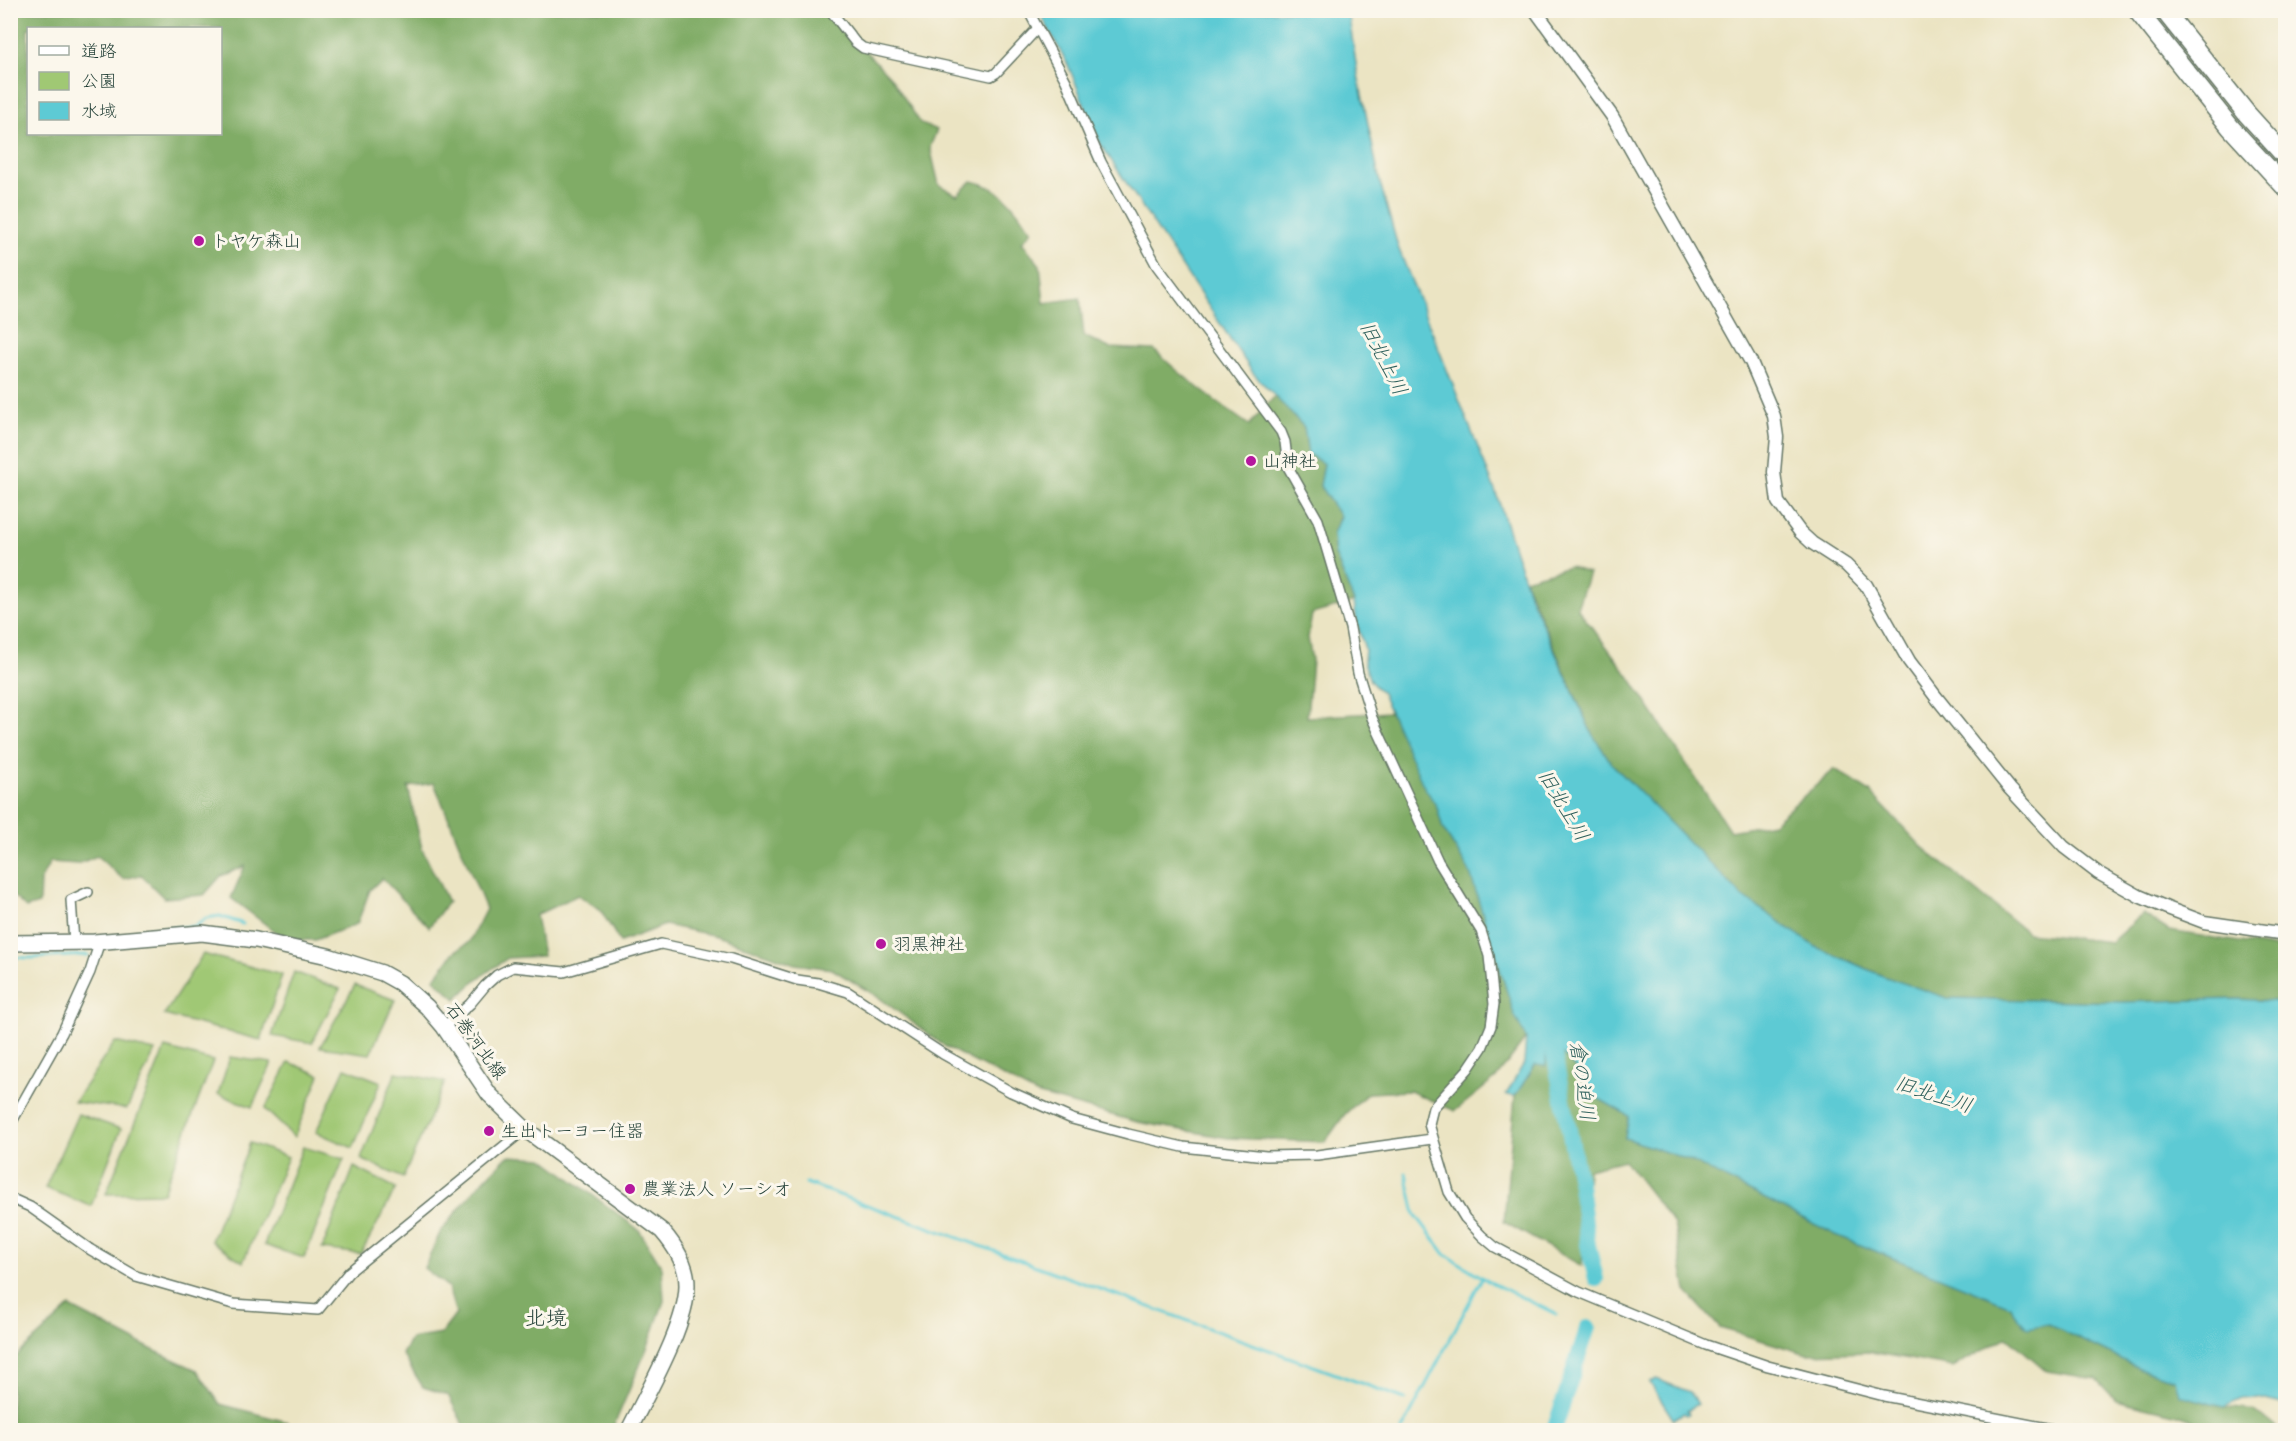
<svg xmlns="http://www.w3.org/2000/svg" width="2296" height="1441" font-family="Sriracha,'Klee One',sans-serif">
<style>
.green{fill:#a0c874;stroke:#608254;stroke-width:1.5}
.forest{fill:#80ac66;stroke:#50744d;stroke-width:1.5;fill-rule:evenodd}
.water{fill:#5dcad4;stroke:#3e8484;stroke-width:1.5}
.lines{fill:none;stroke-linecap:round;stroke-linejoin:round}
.stream{stroke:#5dcad4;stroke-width:3}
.river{stroke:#5dcad4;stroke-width:16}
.minor-casing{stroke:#676;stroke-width:12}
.tertiary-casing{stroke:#676;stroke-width:15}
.primary-casing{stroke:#676;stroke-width:18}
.motorway-casing{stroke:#676;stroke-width:21}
.minor{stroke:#fff;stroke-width:9}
.tertiary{stroke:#fff;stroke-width:12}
.primary{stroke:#fff;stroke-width:15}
.motorway{stroke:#fff;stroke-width:18}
.poi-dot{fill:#b5179e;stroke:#fbf7ec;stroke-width:2}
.labels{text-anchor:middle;stroke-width:6;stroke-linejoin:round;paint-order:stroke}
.poi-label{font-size:18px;fill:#1f3d34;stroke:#fbf7ec;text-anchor:start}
.street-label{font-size:18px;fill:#1f3d34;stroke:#fbf7ec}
.water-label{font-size:20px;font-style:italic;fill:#2e605c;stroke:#fbf7ec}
.quarter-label{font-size:21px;fill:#1f3d34;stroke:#fbf7ec}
</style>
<rect width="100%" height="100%" fill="#fbf7ec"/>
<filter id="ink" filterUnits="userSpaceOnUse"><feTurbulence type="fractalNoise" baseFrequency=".0167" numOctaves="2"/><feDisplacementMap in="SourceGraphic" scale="12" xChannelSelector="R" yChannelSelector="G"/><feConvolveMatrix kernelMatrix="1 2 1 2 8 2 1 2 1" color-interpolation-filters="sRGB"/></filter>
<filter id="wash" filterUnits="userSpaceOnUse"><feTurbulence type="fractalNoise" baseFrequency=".008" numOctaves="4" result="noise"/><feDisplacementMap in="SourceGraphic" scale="24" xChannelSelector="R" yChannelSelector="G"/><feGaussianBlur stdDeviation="1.35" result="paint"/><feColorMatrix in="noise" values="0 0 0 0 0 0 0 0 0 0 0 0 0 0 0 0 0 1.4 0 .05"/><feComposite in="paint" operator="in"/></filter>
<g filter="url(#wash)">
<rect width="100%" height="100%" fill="#ebe4c3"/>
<g class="green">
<path d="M203,954L282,975L261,1040L164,1015Z"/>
<path d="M294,972L340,989L312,1043L272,1036Z"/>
<path d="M355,985L395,1000L370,1054L320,1047Z"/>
<path d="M115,1042L155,1051L127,1109L74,1102Z"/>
<path d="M165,1048L213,1061L163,1193L106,1194Z"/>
<path d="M230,1057L272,1063L252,1107L218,1094Z"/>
<path d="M289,1062L320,1075L294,1137L265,1109Z"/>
<path d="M345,1068L381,1082L353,1148L316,1132Z"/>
<path d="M396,1072L445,1082L403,1178L361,1159Z"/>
<path d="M78,1114L121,1129L91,1206L45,1188Z"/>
<path d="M250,1143L288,1157L243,1262L211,1241Z"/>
<path d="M303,1147L344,1159L304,1258L264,1245Z"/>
<path d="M354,1167L396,1188L361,1254L322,1249Z"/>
</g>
<g class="forest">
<path d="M10,11H827L892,79L921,124L937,130L930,147L939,185L957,195L972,181C1004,188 1014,207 1032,231L1022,242L1040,265L1044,303L1080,298L1084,336L1109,348L1154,350C1184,378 1215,402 1249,425L1275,396L1304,427L1308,453L1324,464L1320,486L1340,516L1333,534L1335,554L1354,602L1312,614L1308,638L1312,660L1307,717L1390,712L1437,807L1443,829L1469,870L1526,1038L1496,1078L1455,1111L1410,1091L1368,1093L1345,1114L1325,1142L1228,1138L1137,1122L1036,1094L946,1047L878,997L832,969L795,964L717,936L665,925L620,942L600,909L578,895L536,915L543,956L508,958L476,980L456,999L434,979L454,952L469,942L486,909L434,783L408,787L422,849L448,902L429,927L382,878L370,890L357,924L315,940H286L231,898L245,866L221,876L204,895L164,898L141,875L123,879L97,856L78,864L50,862L40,881L39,904L26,908L10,893ZM28,28H220V134H28Z"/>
<path d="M1569,567L1589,573L1577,608L1629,676L1730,831L1773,823L1835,769L1870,792L1921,846L2028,933L2111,942L2143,914L2169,931L2285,949V1002L2238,999L2122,1002L1947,998L1893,980L1816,947L1742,896L1612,764L1592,734L1524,579Z"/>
<path d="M1547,1042L1570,1061L1594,1096L1629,1116L1625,1138L1689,1160L1836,1235L2011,1306L2015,1315L2048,1324L2141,1369L2175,1379L2180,1395L2224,1407L2255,1411L2279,1430H2221L2178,1415L2116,1400L2096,1379L2047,1371L2007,1337L1953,1367L1871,1352L1807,1354L1720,1328L1686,1291L1674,1224L1624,1160L1588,1169L1582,1266L1504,1222L1515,1096L1535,1065Z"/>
<path d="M508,1156L543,1158L639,1230L662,1267L664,1301L648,1346L612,1430H466L448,1395L423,1387L402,1354L411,1339L441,1334L456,1314L448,1287L424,1268L441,1231L478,1186Z"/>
<path d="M70,1307L151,1349L197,1370L220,1404L288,1422L286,1430H11V1361Z"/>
</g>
<g class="water">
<path d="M1039,11H1348L1357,70L1380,183L1398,247L1495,490L1530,597L1592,734L1612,764L1742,896L1816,947L1883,976L1947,998L2122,1002L2238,999L2285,1002V1405L2258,1398L2242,1399L2224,1407L2179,1395L2175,1379L2141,1369L2048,1324L2027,1328L2015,1315L2011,1306L1836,1235L1689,1160L1625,1138L1629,1116L1594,1096L1570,1061L1547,1042L1546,1066L1535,1065L1515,1096L1506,1095L1524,1063L1526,1038L1514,1014L1469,870L1443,829L1437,807L1423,785L1382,693L1370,681L1364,662L1365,649L1357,624L1354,602L1335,554L1333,534L1340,516L1320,486L1324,464L1308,454L1304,427L1253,373L1101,145L1068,65Z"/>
<path d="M1656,1379L1690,1392L1698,1404L1687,1411L1689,1414L1686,1415L1684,1413L1673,1419L1650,1383Z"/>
</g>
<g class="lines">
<g class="stream">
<path d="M136,931L196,926L206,918L220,916L243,924"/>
<path d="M10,957L30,958L88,955"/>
<path d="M1406,1173L1415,1214L1445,1254L1488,1281L1556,1314"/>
<path d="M806,1183L1405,1399"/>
<path d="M1402,1430L1482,1278"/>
</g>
<g class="river">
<path d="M1554,1025V1054L1580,1185L1588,1245L1596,1279"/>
<path d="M1554,1430L1588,1327"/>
</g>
</g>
</g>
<g filter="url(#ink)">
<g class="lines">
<defs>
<g id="minor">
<path d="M830,10L855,42L863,48L991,76L996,73L1037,29"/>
<path d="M1028,10L1066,81L1101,162L1157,266L1281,432L1285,442L1288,467L1318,520L1350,628L1358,673L1372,718L1438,861L1481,931L1489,956L1494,1004L1491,1026L1482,1048L1468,1069L1433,1108L1429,1124L1449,1192L1465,1218L1482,1236L1495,1247L1579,1292L1706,1345L1768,1366L1884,1396L2057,1430"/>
<path d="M74,942L71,900L88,892"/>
<path d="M444,1027L470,1004L485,986L497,975L513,967L564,972L661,944L731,959L797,980L818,983L848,992L943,1054L1011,1092L1072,1119L1128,1134L1183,1147L1266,1156L1317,1155L1432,1139"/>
<path d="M10,1125L62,1033L90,972L100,941"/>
<path d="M10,1198L30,1207L91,1250L136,1276L233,1304L318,1310L349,1272L525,1129"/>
</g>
<path id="tertiary" d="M1535,10L1612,116L1751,362L1774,416L1777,437L1774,472L1778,502L1800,532L1812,543L1846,565L1866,585L1909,661L1936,697L2010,789L2064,847L2098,873L2139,896L2167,908L2204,922L2286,934"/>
<path id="primary" d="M10,943L94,942L202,933L256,940L328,956L382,973L400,983L427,1007L444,1027L489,1094L525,1129L662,1231C675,1246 687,1265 687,1285C687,1325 647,1393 629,1430"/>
<g id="motorway">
<path d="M2137,10L2231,128L2286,188"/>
<path d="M2164,10L2247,114L2286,157"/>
</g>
</defs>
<use href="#minor" class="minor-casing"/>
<use href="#tertiary" class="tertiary-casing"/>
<use href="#primary" class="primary-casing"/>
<use href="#motorway" class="motorway-casing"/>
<use href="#minor" class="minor"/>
<use href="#tertiary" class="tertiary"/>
<use href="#primary" class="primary"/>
<use href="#motorway" class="motorway"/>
</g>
</g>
<g class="poi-dot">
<circle cx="199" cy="241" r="6"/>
<circle cx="1251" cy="461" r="6"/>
<circle cx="881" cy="944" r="6"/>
<circle cx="489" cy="1131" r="6"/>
<circle cx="630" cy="1189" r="6"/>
</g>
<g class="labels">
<g class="poi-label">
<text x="211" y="247">トヤケ森山</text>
<text x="1263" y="467">山神社</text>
<text x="893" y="950">羽黒神社</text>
<text x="501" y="1137">生出トーヨー住器</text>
<text x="642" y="1195">農業法人 ソーシオ</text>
</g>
<g class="street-label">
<text transform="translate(476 1041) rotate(54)" y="6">石巻河北線</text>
</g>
<g class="water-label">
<text transform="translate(1384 358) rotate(63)" y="7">旧北上川</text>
<text transform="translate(1564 805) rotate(59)" y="7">旧北上川</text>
<text transform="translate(1583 1081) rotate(82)" y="7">倉の迫川</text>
<text transform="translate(1934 1094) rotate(18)" y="7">旧北上川</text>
</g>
<g class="quarter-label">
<text x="546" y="1325">北境</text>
</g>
</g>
<rect width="2296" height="1441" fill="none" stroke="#fbf7ec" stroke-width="36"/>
<rect x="27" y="27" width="195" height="108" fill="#fbf7ec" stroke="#a3ada2" stroke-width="1.5"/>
<rect x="39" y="46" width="30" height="9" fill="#ffffff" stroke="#a3ada2" stroke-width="1.5"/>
<text x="81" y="57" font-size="18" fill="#1f3d34">道路</text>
<rect x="39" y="72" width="30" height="18" fill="#a0c874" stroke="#a3ada2" stroke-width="1.5"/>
<text x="81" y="87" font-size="18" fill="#1f3d34">公園</text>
<rect x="39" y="102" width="30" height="18" fill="#5dcad4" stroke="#a3ada2" stroke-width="1.5"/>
<text x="81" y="117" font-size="18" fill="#1f3d34">水域</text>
</svg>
